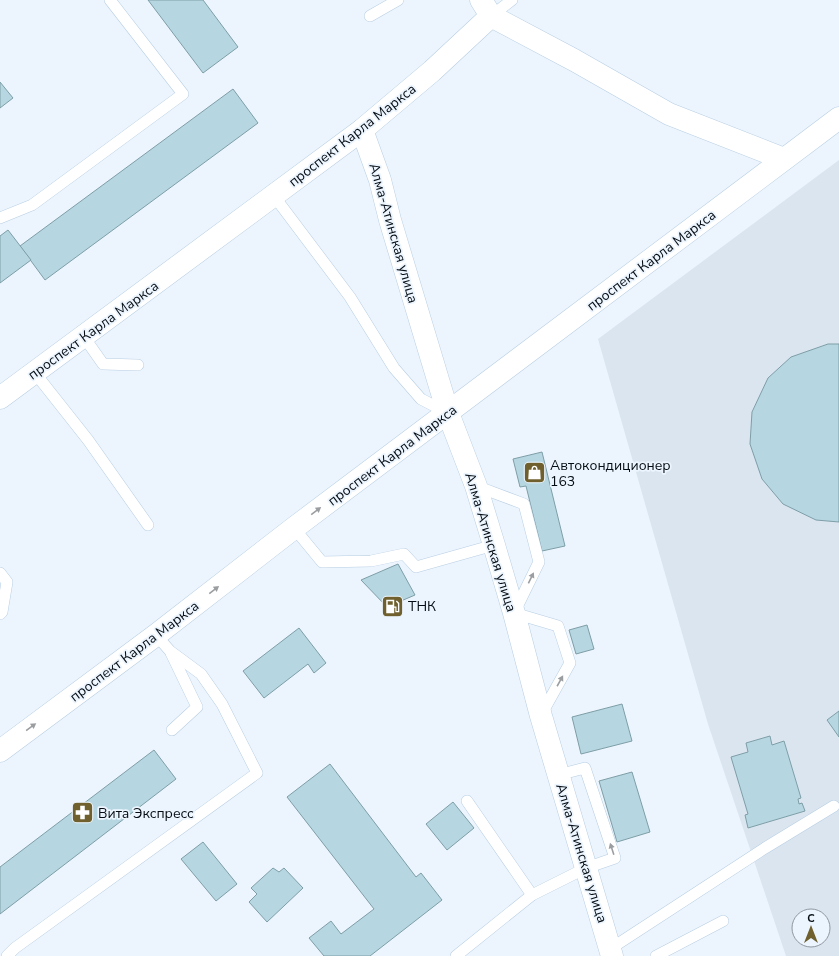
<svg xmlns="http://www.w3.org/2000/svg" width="839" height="956" font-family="'Nunito Sans',sans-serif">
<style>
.built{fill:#dae5f0;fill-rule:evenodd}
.building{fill:#b6d7e1;stroke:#7e9ea7}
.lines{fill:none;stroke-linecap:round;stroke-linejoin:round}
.service-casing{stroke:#b8cee3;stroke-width:12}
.tertiary-casing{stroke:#b8cee3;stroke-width:23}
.secondary-casing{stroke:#b8cee3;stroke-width:23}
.service{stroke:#fff;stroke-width:11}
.tertiary{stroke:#fff;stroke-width:22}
.secondary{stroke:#fff;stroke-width:22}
.oneway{fill:#9b9ea1}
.labels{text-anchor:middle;stroke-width:3.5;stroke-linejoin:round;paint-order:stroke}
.street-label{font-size:14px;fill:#060c13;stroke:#ecf5fe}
.poi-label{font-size:14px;fill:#060c13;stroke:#ecf5fe;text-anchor:start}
</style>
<rect width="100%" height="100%" fill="#ecf5fe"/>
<path class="built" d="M839,160V956H786L708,724L598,339ZM799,916H823V940H799Z"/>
<g class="building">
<path d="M148,0H203L238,47L203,73Z"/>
<path d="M0,82L13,98L0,108Z"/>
<path d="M233,89L258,123L45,280L20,246Z"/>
<path d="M8,230L31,260L0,283V236Z"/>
<path d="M828,344H839V522L816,520L783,504L762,479L750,444L752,412L768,378L791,357Z"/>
<path d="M542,452L565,546L542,551L526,486L520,487L513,459Z"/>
<path d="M398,564L415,595L387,607L361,580Z"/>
<path d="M587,625L594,649L576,654L569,630Z"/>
<path d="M299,628L326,663L314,673L308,664L264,698L243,671Z"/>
<path d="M622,704L632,741L581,754L572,717Z"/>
<path d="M839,711V737L827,720Z"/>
<path d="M770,736L772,745L784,741L801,798L798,799L799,804L802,803L805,811L748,828L745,815L748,814L731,757L748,752L746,743Z"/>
<path d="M154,750L176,779L0,914V867Z"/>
<path d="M330,764L416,877L421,873L442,900L370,956H324L309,938L331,921L341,934L374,909L287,797Z"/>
<path d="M632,772L650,832L617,842L599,781Z"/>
<path d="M453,802L474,828L447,850L426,824Z"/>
<path d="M203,842L237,884L216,901L181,859Z"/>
<path d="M273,868L279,872L284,868L303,888L267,922L249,902L257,894L251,888Z"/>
</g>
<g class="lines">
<defs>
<g id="service">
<path d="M370,16L398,0"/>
<path d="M491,16L512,0"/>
<path d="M274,196L350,297L394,368L421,399L446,412"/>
<path d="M0,218L32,205L183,94L110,0"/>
<path d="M84,337L103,364L138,365"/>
<path d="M35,373L88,440L148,525"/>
<path d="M476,486L524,504L539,562L514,613L558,626L570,663L541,715"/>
<path d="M294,528L322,562L371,561L404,554L416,567L494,545"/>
<path d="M0,573L7,582L2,612L0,614"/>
<path d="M171,653L197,707L172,730"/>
<path d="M467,801L532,895"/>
<path d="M610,949L765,848L834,806"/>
<path d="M7,956L15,948L257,773L222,704L201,674L170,651L156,635"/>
<path d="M456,956L532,895L586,868L615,858L585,768L558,775"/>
<path d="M656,956L723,921"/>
</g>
<path id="tertiary" d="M448,413L476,486L494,545L514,613L541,716L612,956"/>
<g id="secondary">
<path d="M481,0L491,16L574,60L669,114L784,159"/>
<path d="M362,130L380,180L390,220L448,413"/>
<path d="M0,398L362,130L432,71L491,16"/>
<path d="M0,751L156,635L294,528L839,118"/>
</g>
</defs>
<use href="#service" class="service-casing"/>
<use href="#tertiary" class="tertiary-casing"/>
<use href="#secondary" class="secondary-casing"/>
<use href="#service" class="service"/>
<use href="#tertiary" class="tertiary"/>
<use href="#secondary" class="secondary"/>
</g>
<defs><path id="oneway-solid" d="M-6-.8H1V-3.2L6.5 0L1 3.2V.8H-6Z"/></defs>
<g class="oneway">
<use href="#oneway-solid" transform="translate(316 511) rotate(-37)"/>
<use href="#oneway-solid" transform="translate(531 578) rotate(-64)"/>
<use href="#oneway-solid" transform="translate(214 590) rotate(-38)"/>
<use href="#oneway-solid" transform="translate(560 681) rotate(-61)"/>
<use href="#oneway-solid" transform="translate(31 727) rotate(-36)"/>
<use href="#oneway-solid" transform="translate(612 849) rotate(-108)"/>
</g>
<defs>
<symbol id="shop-square" viewBox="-11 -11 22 22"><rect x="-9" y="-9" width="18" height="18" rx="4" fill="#6f602e" stroke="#ecf5fe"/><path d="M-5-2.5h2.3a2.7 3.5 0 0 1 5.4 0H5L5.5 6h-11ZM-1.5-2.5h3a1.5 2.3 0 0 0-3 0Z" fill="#fff"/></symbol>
<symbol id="fuel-square" viewBox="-11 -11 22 22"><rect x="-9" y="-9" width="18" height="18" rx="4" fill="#6f602e" stroke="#ecf5fe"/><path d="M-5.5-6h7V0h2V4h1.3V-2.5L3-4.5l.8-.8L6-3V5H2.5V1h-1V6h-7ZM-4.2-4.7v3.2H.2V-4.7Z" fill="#fff"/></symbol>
<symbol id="pharmacy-square" viewBox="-11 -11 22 22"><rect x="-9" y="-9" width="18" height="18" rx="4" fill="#6f602e" stroke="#ecf5fe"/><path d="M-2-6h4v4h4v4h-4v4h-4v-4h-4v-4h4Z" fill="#fff"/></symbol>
</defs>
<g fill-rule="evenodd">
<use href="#shop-square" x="522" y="460" width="25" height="25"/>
<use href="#fuel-square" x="380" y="594" width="25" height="25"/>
<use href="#pharmacy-square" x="70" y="800" width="25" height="25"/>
</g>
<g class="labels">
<g class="street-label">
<text transform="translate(352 135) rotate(-38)" y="5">проспект Карла Маркса</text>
<text transform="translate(394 233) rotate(74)" y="5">Алма-Атинская улица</text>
<text transform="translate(651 260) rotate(-37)" y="5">проспект Карла Маркса</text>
<text transform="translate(93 330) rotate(-36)" y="5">проспект Карла Маркса</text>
<text transform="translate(392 455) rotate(-37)" y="5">проспект Карла Маркса</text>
<text transform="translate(491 542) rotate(73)" y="5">Алма-Атинская улица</text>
<text transform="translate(134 651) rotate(-37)" y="5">проспект Карла Маркса</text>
<text transform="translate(582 853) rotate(73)" y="5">Алма-Атинская улица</text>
</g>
<g class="poi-label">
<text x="550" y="470">Автокондиционер<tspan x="550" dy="16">163</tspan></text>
<text x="408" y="611">ТНК</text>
<text x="98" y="818">Вита Экспресс</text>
</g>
</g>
<g transform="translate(811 928)"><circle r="19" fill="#ecf5fe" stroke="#9098a0"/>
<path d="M0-3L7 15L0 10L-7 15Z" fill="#6f602e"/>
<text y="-6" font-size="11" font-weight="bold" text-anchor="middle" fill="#060c13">С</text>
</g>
</svg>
